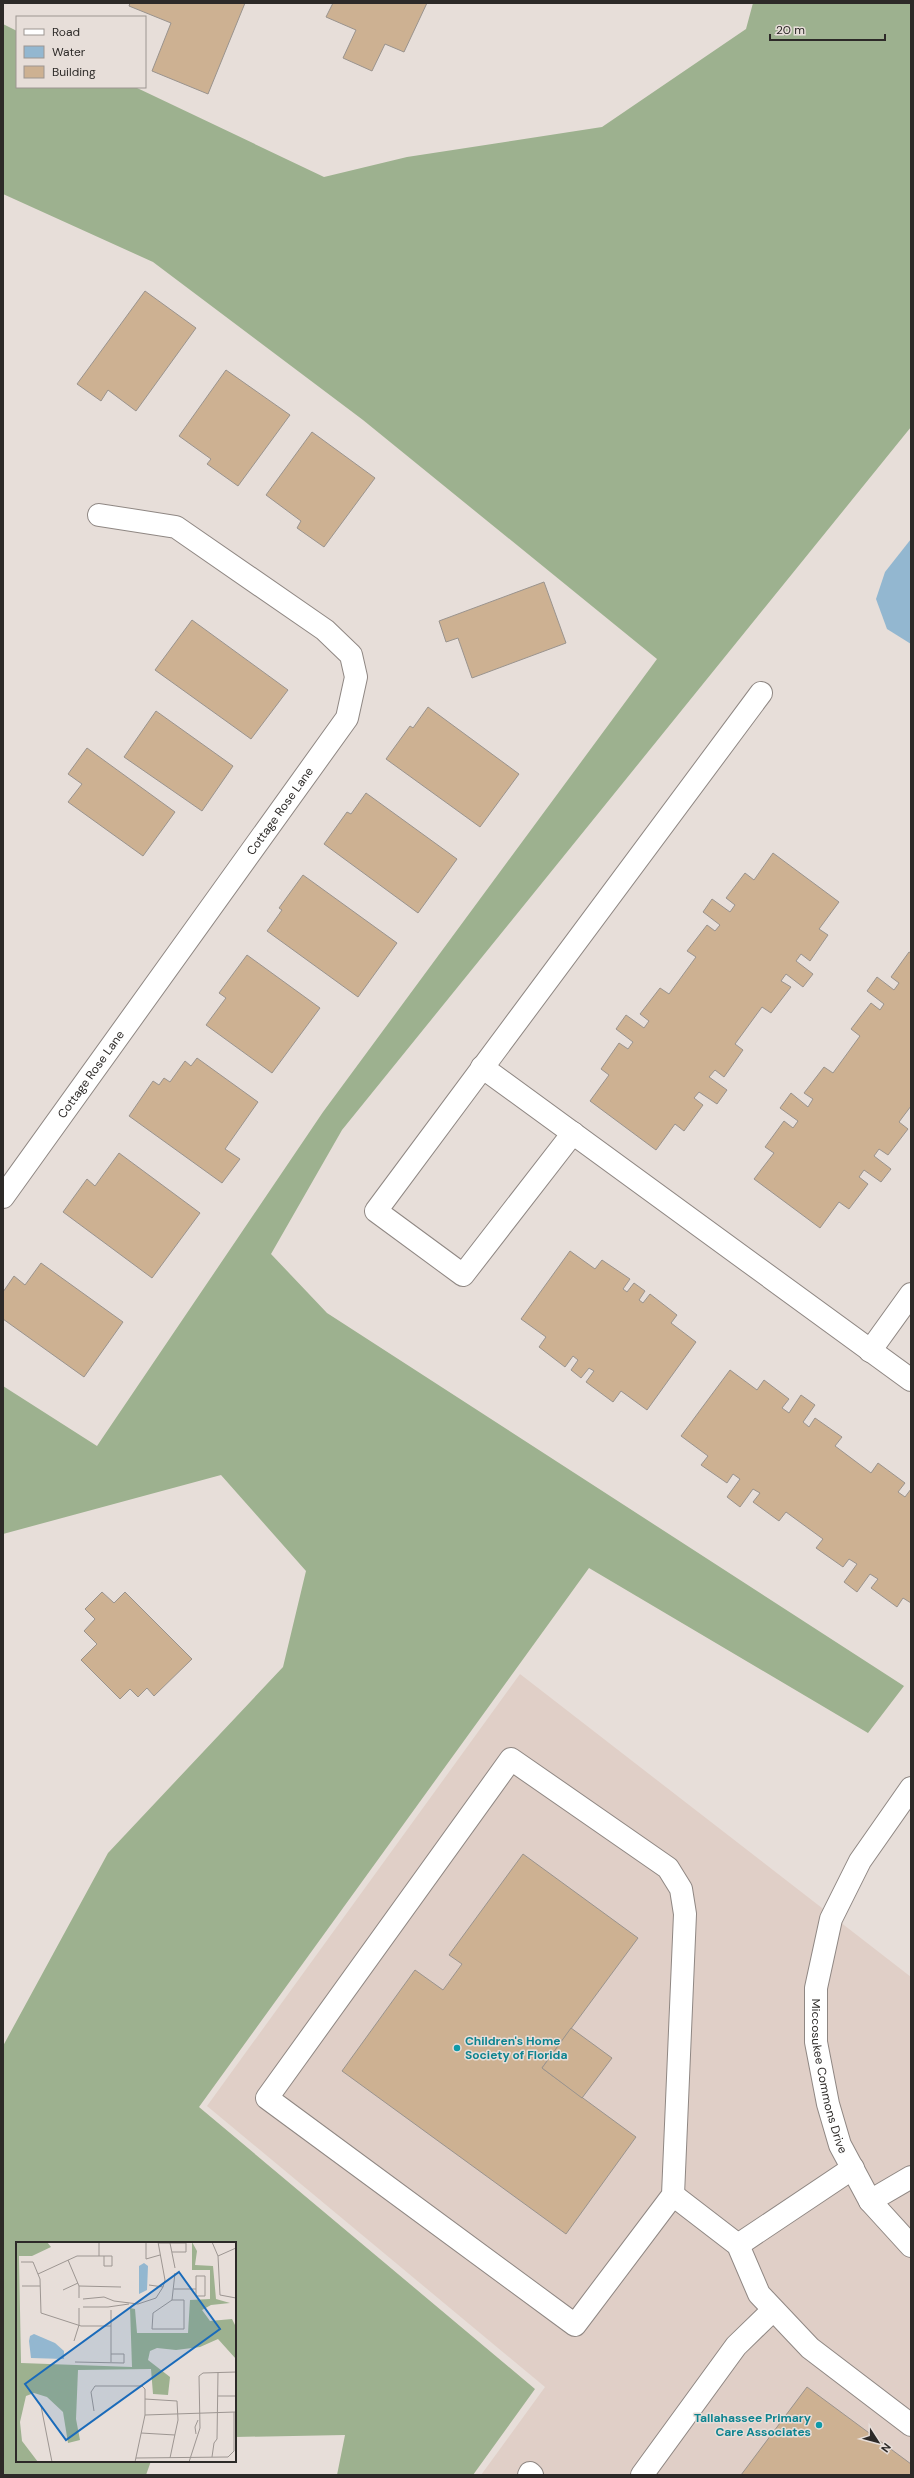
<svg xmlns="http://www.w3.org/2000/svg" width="914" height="2478" font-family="'DM Sans',sans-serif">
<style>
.built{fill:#e0cfc7}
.forest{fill:#9db18f}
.water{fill:#93b7d0}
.building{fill:#cdb192;stroke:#9a938d}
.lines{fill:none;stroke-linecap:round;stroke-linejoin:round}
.minor-casing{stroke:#8f8783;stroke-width:24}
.minor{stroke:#fff;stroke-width:22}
.culture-dot{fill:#0f9aa8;stroke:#e7ded9;stroke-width:1.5}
.labels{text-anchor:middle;stroke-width:3;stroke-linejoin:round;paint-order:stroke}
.street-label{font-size:12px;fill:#2d2a28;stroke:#e7ded9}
.culture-label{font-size:12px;font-weight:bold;fill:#0d838f;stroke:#e7ded9;text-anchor:start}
.inset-road{fill:none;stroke:#9d9692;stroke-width:1}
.view{fill:#1a6bba;fill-opacity:0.15;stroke:#1a6bba;stroke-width:2}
.inset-edge{fill:none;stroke:#2d2a28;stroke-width:2}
</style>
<rect width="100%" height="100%" fill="#e7ded9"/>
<path class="built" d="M520,1674L911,1977V2475H481L545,2387L207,2106Z"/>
<path class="forest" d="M753,3H911V427L342,1130L271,1254L327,1313L904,1686L868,1733L589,1568L199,2107L535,2389L473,2475H337L345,2435L235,2437V2243H17V2461H151L146,2475H3V2046L108,1853L283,1667L306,1571L221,1475L3,1534V1386L97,1446L323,1112L657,659L363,420L153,262L3,194V24L17,31V87H135L324,177L407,157L602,127L746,29Z"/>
<path class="water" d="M911,539V644L887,629L876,599L885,572Z"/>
<g class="building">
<path d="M130,3H245L208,94L152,71L171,23L129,6Z"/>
<path d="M333,3H427L404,52L385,44L372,71L343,58L356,30L326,17Z"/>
<path d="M145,291L196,328L136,411L108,390L101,401L77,384Z"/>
<path d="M226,370L290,415L238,486L207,464L211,459L179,436Z"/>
<path d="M312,432L375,478L324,547L297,528L301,521L266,495Z"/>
<path d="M544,582L566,643L472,678L458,638L446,642L439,621Z"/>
<path d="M192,620L288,690L251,739L155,670Z"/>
<path d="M428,707L519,774L480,827L386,759L410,726L413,728Z"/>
<path d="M156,711L233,766L202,811L124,757Z"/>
<path d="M87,748L175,812L143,856L68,802L82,784L68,774Z"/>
<path d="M366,793L457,859L418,913L324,844L347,812L351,814Z"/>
<path d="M773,853L839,902L819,929L828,935L810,961L801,954L796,961L813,974L803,987L786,974L781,981L791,987L771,1013L762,1007L735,1044L743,1050L724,1077L715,1070L709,1077L727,1090L717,1104L699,1092L694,1098L703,1105L684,1131L675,1124L656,1150L590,1101L609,1075L601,1069L619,1043L628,1049L633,1042L616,1029L626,1015L644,1028L649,1021L640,1014L660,988L669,994L696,957L687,951L707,925L715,931L720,925L703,912L712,899L730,912L735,905L726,898L745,873L754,880Z"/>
<path d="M303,875L397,943L358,997L267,931L282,910L279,908Z"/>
<path d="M909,952L911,953V1106L899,1122L908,1129L888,1155L879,1149L874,1156L891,1169L881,1182L864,1170L859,1177L868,1184L849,1209L839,1202L820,1228L754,1179L774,1153L765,1147L784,1121L793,1128L798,1121L780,1108L791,1093L808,1107L813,1099L804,1093L824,1067L833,1073L860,1036L851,1029L871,1003L880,1010L884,1004L867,991L877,977L894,990L899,983L891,977Z"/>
<path d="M247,955L320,1008L272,1073L206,1025L226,998L219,993Z"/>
<path d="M197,1058L258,1102L225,1149L240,1159L222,1183L129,1116L153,1081L159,1085L164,1078L170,1082L185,1061L191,1066Z"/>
<path d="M119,1153L200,1213L152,1278L63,1212L87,1179L95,1186Z"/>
<path d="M570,1251L595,1269L602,1260L630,1279L623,1289L627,1292L634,1283L645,1291L639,1300L643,1303L650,1294L677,1315L671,1323L696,1342L647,1410L621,1391L613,1402L586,1382L594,1371L589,1368L581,1378L571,1370L578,1360L573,1356L565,1367L539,1347L546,1337L521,1319Z"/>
<path d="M41,1263L123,1322L84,1377L3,1319V1292L14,1276L25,1285Z"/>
<path d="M730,1370L757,1390L764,1380L789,1399L782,1408L789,1413L801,1395L815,1405L803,1422L809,1427L815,1418L842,1437L835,1446L871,1473L878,1463L905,1483L898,1492L905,1497L911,1489V1603L903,1598L897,1607L871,1588L878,1579L870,1574L857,1592L844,1582L857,1564L849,1559L843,1567L816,1548L823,1539L786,1512L779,1521L753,1502L760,1493L753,1489L740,1507L727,1497L740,1479L733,1474L727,1483L701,1465L708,1456L681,1436Z"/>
<path d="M102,1592L114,1603L125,1592L192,1659L154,1696L147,1688L138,1697L130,1689L120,1699L81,1660L97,1644L84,1631L95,1619L85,1609Z"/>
<path d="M523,1854L638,1938L542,2068L636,2137L566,2234L342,2071L415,1970L443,1990L462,1964L449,1955Z"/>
<path d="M571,2028L612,2058L582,2098L542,2068Z"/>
<path d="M807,2387L911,2464V2475H741Z"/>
</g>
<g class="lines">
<defs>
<g id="minor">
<path d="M482,1067L911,1380"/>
<path d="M573,1133L463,1275L376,1211L761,693"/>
<path id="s1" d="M3,1197L347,718L356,677L351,655L325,630L176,527L99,515"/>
<path d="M870,1351L911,1294"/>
<path d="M511,1759L668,1868L681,1889L685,1914L673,2195L575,2325L267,2098Z"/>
<path id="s2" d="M911,1788L860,1861L831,1919L816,1988V2042L828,2104L840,2145L870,2201L911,2246"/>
<path d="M673,2195L738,2245L759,2294L810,2348L911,2425"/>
<path d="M870,2201L911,2177"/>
<path d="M738,2245L853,2168"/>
<path d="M529,2475L530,2473L532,2475"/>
<path d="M642,2475L736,2346L773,2310"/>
</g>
</defs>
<use href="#minor" class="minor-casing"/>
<use href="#minor" class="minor"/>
</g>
<g class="culture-dot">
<circle cx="457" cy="2048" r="4"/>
<circle cx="819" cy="2425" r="4"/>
</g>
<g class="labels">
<g class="street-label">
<text dy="4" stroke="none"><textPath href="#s1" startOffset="475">Cottage Rose Lane</textPath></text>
<text dy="4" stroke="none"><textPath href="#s1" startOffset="151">Cottage Rose Lane</textPath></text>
<text dy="4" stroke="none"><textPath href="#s2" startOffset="314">Miccosukee Commons Drive</textPath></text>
</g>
<g class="culture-label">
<text x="465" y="2045">Children's Home<tspan x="465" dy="14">Society of Florida</tspan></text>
<text x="811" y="2422" text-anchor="end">Tallahassee Primary<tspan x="811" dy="14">Care Associates</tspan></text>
</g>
</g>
<g transform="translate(16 2242)">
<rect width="220" height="220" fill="#e7ded9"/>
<path d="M1,0H31L35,5L16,14H3L5,121L116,125L114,66L119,67L121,91H172L174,58L194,57V28H176V0L181,9L179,23L197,24L200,57L214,61L195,63L186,68L194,79L216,77L220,85V117L202,97L184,105L160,108L141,106L134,109L132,118L154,135L152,153L137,152L135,127L62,128L60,177L64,198L52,201L47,170L31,155L18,151L10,154L4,180L6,199L22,220H0Z" fill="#9db18f"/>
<path d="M128,21L132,24L131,48L123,52V24ZM18,92L39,101L48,109V117L15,116L13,99L14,94Z" fill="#93b7d0"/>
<path class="inset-road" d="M130,0V17L144,13M196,0L202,14L220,6M142,1H170V10H156M154,1L159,26M83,14V0M202,14L204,53L220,56M52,18L63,44V56M5,20H17L24,37L25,71L65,84H95M22,32L61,14H96V24H88V14M180,34H189V54H180ZM133,43L147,45M6,44H24M63,44L105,45M158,47H180M47,48L62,41M67,57L88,55L98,59L122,62L140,56L147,45L149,38L142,0M156,58H168V87H136L137,71ZM156,58L159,31M67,65H92L113,62M58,99L63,83V66M59,120L108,121V112H95M95,120V68M202,154H220M129,157L161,159L162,178L154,216M25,164L36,220M78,169L75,150L79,144H126L129,147V173L119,220M129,173L219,170M125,191L159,193M180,192L179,185L182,178M196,215L198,201L201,197L202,130M120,216L212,215L218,209V170M173,220L184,186L183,134L187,131L220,130"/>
<path class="view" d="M163,30L204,87L50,198L9,142Z"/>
<rect width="220" height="220" class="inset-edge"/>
</g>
<rect width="914" height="2478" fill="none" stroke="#2d2a28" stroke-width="8"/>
<rect x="16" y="16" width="130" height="72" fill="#e7ded9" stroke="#9d9692"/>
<rect x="24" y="29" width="20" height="6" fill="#ffffff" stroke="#9d9692"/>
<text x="52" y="36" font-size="12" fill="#2d2a28">Road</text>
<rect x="24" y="46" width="20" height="12" fill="#93b7d0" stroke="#9d9692"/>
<text x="52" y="56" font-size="12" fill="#2d2a28">Water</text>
<rect x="24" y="66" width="20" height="12" fill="#cdb192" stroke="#9d9692"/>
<text x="52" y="76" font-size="12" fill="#2d2a28">Building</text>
<g transform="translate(878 2442) rotate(126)" stroke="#e7ded9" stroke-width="3" paint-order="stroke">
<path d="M0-3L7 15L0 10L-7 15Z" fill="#2d2a28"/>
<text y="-6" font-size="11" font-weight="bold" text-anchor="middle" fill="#2d2a28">N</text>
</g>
<path d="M770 34v6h115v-6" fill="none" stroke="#2d2a28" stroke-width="2"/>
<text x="776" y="34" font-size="12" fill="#2d2a28" stroke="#e7ded9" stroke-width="3" paint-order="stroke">20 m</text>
</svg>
